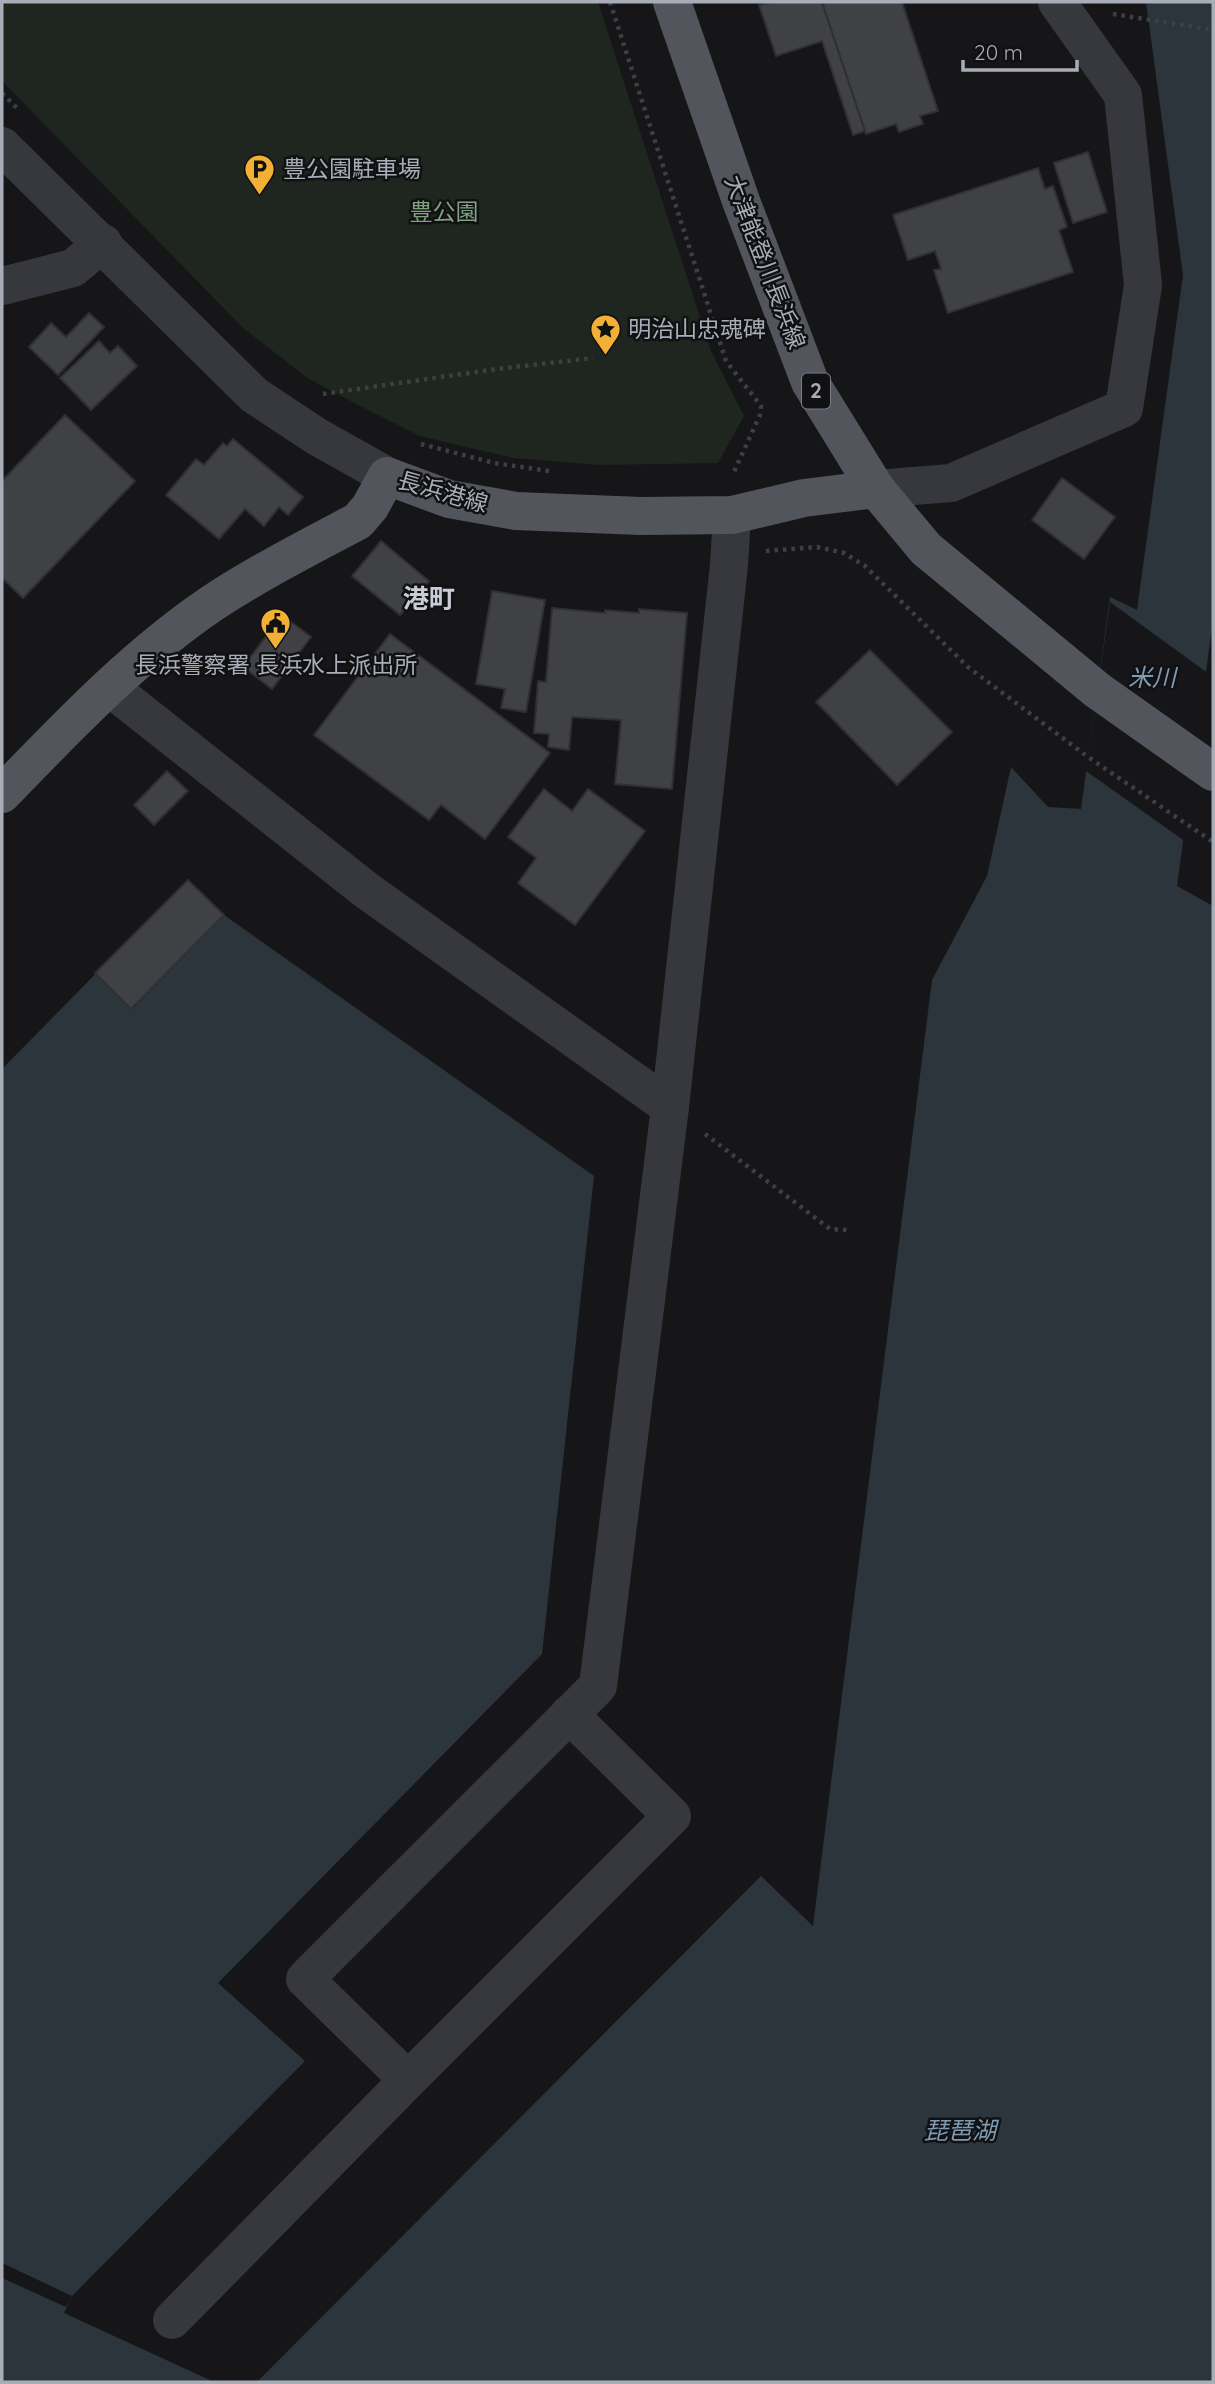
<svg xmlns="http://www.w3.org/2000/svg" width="1215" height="2384" font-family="Quicksand,'Noto Sans JP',sans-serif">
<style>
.green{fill:#1e261f}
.water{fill:#2c353c}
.pier{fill:#161618}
.building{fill:#404145;stroke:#303034;stroke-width:2}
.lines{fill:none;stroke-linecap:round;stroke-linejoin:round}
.path{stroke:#3d3f44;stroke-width:4.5;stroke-dasharray:3.5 5;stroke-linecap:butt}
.minor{stroke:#37383d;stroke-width:38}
.major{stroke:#53555c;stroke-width:38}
.labels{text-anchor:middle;stroke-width:5;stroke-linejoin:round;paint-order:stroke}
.shield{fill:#111113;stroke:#7b7e86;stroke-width:2}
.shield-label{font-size:21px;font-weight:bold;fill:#a8adb8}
.poi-label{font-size:23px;fill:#a8adb8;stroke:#111113;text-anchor:start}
.park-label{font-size:23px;fill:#7fa381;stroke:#111113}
.street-label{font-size:23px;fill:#a8adb8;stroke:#111113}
.water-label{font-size:24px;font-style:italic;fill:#7f9bb3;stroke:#111113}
.quarter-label{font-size:26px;font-weight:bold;fill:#c9ccd4;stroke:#111113}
</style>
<rect width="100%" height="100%" fill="#161618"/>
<path class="green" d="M2,2H598L711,351L744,416L718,463L601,465L513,458L420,436L360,406L309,379L243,328L2,81Z"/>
<g class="water">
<path d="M1146,2H1213V620L1177,886L1213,906V2382H257L761,1876L813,1926L932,980L987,876L1011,767L1048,807L1081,809L1110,597L1137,610L1183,275Z"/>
<path d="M188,880L224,915L594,1176L542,1654L218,1983L305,2061L72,2296L64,2313L214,2382H2V1069Z"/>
</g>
<g class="pier">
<path d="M1110,602L1209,674L1186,842L1086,771Z"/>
<path d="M2,2263L72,2296L66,2307L2,2278Z"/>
</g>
<g class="building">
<path d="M770,2H822L865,131L853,135L822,41L776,56L759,5Z"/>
<path d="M822,2H902L938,111L920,116L923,124L899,132L896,124L866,134Z"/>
<path d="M1088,152L1107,212L1073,223L1054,163Z"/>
<path d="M1038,168L1045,189L1053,186L1067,227L1059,230L1073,272L948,313L934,270L941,269L935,251L908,260L893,215Z"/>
<path d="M89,313L104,327L58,375L29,347L51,323L66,337Z"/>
<path d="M99,341L110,353L118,346L137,366L91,410L60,378Z"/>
<path d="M65,415L135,481L23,598L2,578V481Z"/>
<path d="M233,439L303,497L288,515L279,507L264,526L245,509L219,539L166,495L196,459L204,465L223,443L227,446Z"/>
<path d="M1062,478L1115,517L1084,559L1032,520Z"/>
<path d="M381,541L429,581L400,615L352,576Z"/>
<path d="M492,591L545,600L526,712L501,708L505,689L476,684Z"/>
<path d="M552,608L605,613V610L639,613V609L687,613L672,789L615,784L621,720L572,717L569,750L548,747L549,734L534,733L538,681L546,682Z"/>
<path d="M282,615L311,637L272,689L243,667Z"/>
<path d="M390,634L550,753L485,839L441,805L429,820L314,735Z"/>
<path d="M870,650L952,732L897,785L816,702Z"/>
<path d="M167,771L188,791L154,825L134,805Z"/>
<path d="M544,789L572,811L588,789L645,831L575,925L518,883L536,858L508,837Z"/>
<path d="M188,880L224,915L131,1009L95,973Z"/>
</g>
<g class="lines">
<g class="path">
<path d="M610,2L726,361L761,406L760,415L733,474"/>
<path d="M1113,14L1213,30"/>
<path d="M2,93L20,111"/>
<path d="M323,394L497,369L593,358"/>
<path d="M421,444L494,463L549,471"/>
<path d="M766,551L817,547L844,553L865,566L968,667L1088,757L1213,842"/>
<path d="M705,1134L830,1229L847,1230"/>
</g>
<g class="minor">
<path d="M2,146L254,395L316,436L387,476"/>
<path d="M2,286L73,268L103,243"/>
<path d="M876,489L951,483L1124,408L1143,285L1123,95L1057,2"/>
<path d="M109,687L366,890L670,1107"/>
<path d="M569,1714L672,1816L408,2080L305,1979L598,1686L670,1107L729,565L732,515"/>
<path d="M172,2320L408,2080"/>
</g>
<g class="major">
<path d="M672,2L741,201L810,382L876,489L926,549L1097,690L1213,772"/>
<path d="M2,794C68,726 135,655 214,602C260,572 309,547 358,521L370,507L387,476L449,499L516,511L641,516L732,515L804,498L876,489"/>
</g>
</g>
<defs>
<symbol id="parking-pin" viewBox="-11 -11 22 30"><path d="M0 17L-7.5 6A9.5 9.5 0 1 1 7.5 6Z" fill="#f2b134" stroke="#111113"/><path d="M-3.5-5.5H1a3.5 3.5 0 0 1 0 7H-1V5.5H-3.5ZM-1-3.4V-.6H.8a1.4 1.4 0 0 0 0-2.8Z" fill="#111"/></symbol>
<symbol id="sight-pin" viewBox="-11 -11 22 30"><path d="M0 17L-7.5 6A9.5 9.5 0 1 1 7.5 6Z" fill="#f2b134" stroke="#111113"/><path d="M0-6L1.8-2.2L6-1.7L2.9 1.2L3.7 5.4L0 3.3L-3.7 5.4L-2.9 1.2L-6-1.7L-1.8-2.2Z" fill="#111"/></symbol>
<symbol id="civic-pin" viewBox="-11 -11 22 30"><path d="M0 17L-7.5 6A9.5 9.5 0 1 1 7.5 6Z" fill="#f2b134" stroke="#111113"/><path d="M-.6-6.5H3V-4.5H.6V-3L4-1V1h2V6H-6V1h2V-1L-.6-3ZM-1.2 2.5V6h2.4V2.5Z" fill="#111"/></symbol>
</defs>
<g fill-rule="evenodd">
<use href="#parking-pin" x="242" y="152" width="35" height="47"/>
<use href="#sight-pin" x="588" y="312" width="35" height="47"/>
<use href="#civic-pin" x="258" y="606" width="35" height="47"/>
</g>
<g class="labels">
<rect class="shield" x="802" y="373.5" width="28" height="35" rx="5"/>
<g class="shield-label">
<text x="816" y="398">2</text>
</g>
<g class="poi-label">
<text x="283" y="177">豊公園駐車場</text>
<text x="628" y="337">明治山忠魂碑</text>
<text x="276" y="673" text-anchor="middle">長浜警察署 長浜水上派出所</text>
</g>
<g class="park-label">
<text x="444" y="220">豊公園</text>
</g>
<g class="street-label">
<text transform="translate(765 262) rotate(69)" y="8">大津能登川長浜線</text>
<text transform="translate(443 492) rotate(16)" y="8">長浜港線</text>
</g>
<g class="water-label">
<text x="1152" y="686">米川</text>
<text x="960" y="2139">琵琶湖</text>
</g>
<g class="quarter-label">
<text x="429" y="608">港町</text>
</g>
</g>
<rect width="1215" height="2384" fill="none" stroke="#a8adb8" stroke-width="7"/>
<path d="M963 60v10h114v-10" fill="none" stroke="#a8adb8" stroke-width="3.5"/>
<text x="974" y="60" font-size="21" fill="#a8adb8" stroke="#111113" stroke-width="5" paint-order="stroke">20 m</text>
</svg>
